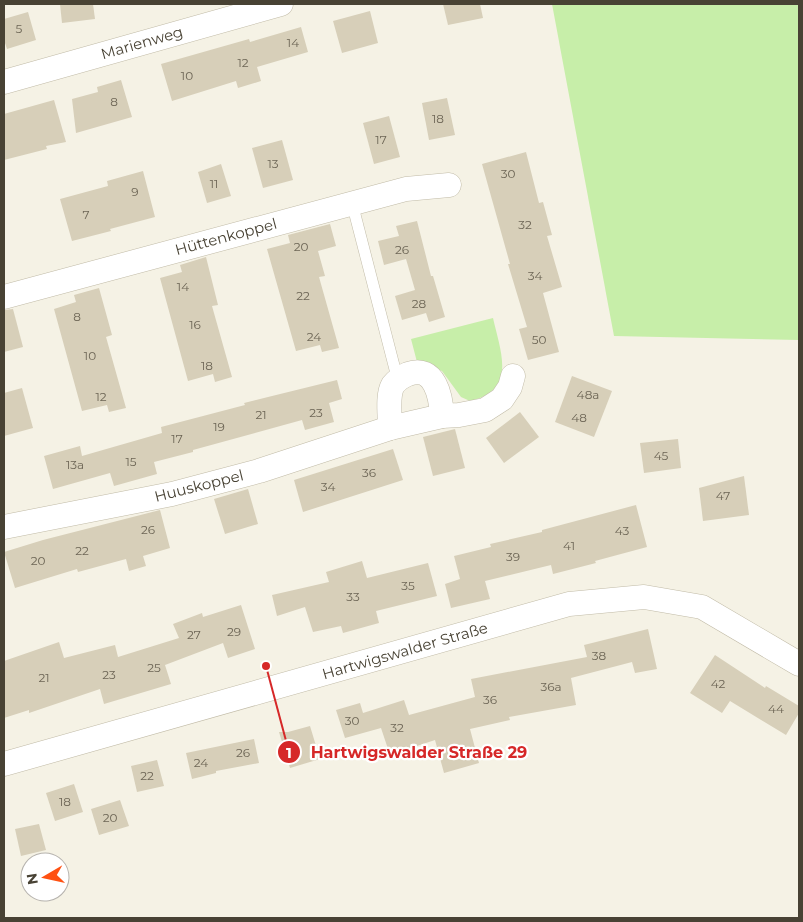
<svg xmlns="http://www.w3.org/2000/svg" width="803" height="922" font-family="Montserrat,sans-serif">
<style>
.green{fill:#c7eea9}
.building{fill:#d7cfb9}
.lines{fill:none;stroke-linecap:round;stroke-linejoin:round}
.lane-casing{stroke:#c1bba7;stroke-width:12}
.street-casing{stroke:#c1bba7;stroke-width:25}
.lane{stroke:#fff;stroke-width:11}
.street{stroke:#fff;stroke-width:24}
.labels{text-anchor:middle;stroke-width:4.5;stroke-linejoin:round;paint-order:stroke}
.number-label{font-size:12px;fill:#6c6555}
.street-label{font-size:15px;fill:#484234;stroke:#fff}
.leader{fill:none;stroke:#d62828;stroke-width:2}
.callout-dot{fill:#d62828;stroke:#fff;stroke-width:2}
.mark-label{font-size:15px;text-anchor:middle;font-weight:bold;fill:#fff}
.callout-label{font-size:16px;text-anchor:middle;font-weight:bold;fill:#d62828;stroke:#fff;stroke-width:4.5;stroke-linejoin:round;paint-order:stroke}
</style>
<rect width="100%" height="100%" fill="#f5f2e5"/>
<g class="green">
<path d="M552,4H799V340L614,336Z"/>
<path d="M493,318C501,353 517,390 470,401L461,397L442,371L417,362L411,339Z"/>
</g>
<g class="building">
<path d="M60,4H93L95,19L62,23Z"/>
<path d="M443,4H480L483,18L448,25Z"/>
<path d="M370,11L378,43L342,53L333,21Z"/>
<path d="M28,12L36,40L7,49L4,40V19Z"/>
<path d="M301,27L308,52L257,67L261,81L238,88L236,81L172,101L161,64L249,39L250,42Z"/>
<path d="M121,80L132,117L76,133L72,99L98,92L97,87Z"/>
<path d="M447,98L455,135L429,140L422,103Z"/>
<path d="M54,100L66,142L46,146L47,149L4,160V114Z"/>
<path d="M389,116L400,157L374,164L363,123Z"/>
<path d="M282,140L293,180L263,188L252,148Z"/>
<path d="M526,152L539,203L543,202L552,235L547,236L562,287L543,293L559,352L528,360L519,329L527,327L508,264H510L482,164Z"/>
<path d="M221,164L231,196L207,203L198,172Z"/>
<path d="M143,171L155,217L110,229L111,231L72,241L60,199L108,186L107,181Z"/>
<path d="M417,221L431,276H433L445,317L429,322L426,313L402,320L395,296L415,290L406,259L384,265L378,241L399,236L396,226Z"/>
<path d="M330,224L336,246L318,251L325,276L319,277L339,348L322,352L320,345L296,351L267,249L290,243L288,235Z"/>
<path d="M206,257L218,305L212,306L232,377L215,382L213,374L188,381L160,278L182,272L180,265Z"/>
<path d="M99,288L112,335L106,337L126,408L109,412L107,405L82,411L54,309L76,302L74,295Z"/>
<path d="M13,309L23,347L4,352V310Z"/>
<path d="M572,376L612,391L594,437L555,422Z"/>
<path d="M337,380L342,399L329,403L334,422L305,430L302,420L193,450V452L154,462L157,474L114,486L110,473L53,489L44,456L80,446L82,456L162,433L161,427L245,405L244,403L268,397Z"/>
<path d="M22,388L33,428L4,436V393Z"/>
<path d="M520,412L539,437L504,463L486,438Z"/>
<path d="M455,429L465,468L433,476L423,437Z"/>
<path d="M678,439L681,468L644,473L640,443Z"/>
<path d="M393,449L403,480L303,512L294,480Z"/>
<path d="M744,476L749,515L703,521L699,488Z"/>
<path d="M248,489L258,524L225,534L214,499Z"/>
<path d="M636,505L647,547L595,561L596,563L553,574L551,565L485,581L490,599L451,608L445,584L460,579L454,556L491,547L490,544L542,532V530Z"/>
<path d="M160,510L170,548L143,556L146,566L129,571L126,559L78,572L77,569L15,588L4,552L43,540Z"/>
<path d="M362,561L367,578L428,563L437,596L376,611L379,623L343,633L341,626L313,632L305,607L277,616L272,595L329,582L326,572Z"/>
<path d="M241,605L255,649L228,658L223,643L165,665L171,684L104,704L100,689L29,713V710L4,718V661L59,642L64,658L115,645L118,657L179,638L173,624L202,613L203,617Z"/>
<path d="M648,629L657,669L635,673L632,662L571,678L576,705L509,717L510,720L470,729L479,763L444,773L435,740L390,755L381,728L345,738L336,710L360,703L363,713L404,700L409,715L475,697L471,679L587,657L584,645Z"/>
<path d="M715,655L765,688L766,686L799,706V713L786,735L730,701L722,713L690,693Z"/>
<path d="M310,726L320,759L290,768L279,732H288Z"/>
<path d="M254,739L259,763L216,771V773L192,779L186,753Z"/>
<path d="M157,760L164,786L137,792L131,766Z"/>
<path d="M74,784L83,812L55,821L46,793Z"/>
<path d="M120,800L129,826L99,835L91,809Z"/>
<path d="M39,824L46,850L21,856L15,829Z"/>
</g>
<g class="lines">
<defs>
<path id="lane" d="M352,203L398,381"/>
<g id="street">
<path d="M4,82L281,4"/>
<path d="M4,297L406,189L449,185"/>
<path d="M390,428C390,416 387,395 393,385C396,381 403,376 408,374C435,364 441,397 442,416"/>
<path d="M4,527L172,494L259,471L390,428L442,416L459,415L485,410L502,399L510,387L513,376"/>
<path d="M4,764L569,604L644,597L702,607L799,664"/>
</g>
</defs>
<use href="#lane" class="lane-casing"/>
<use href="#street" class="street-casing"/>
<use href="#lane" class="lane"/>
<use href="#street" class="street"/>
</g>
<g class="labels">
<g class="number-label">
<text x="19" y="33">5</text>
<text x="293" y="47">14</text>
<text x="243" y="67">12</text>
<text x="187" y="80">10</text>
<text x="114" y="106">8</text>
<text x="438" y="123">18</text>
<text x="381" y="144">17</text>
<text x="273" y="168">13</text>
<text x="508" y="178">30</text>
<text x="214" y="188">11</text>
<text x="135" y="196">9</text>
<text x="86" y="219">7</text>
<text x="525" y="229">32</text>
<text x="301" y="251">20</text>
<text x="402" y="254">26</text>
<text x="535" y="280">34</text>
<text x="183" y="291">14</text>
<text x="303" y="300">22</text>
<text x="419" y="308">28</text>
<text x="77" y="321">8</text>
<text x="195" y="329">16</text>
<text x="314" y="341">24</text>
<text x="539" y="344">50</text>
<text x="90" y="360">10</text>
<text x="207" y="370">18</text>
<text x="588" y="399">48a</text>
<text x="101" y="401">12</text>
<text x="316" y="417">23</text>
<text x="261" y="419">21</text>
<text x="579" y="422">48</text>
<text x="219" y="431">19</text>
<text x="177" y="443">17</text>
<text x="661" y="460">45</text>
<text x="131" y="466">15</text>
<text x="75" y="469">13a</text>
<text x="369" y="477">36</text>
<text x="328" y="491">34</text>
<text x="723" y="500">47</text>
<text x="148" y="534">26</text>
<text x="622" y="535">43</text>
<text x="569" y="550">41</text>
<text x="82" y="555">22</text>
<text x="513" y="561">39</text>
<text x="38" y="565">20</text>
<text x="408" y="590">35</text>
<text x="353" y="601">33</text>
<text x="234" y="636">29</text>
<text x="194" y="639">27</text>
<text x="599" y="660">38</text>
<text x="154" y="672">25</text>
<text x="109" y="679">23</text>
<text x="44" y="682">21</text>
<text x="718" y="688">42</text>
<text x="551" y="691">36a</text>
<text x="490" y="704">36</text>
<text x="776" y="713">44</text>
<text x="352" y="725">30</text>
<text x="397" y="732">32</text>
<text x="243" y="757">26</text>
<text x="201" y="767">24</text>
<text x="147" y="780">22</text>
<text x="65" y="806">18</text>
<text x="110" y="822">20</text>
</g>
<g class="street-label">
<text transform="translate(142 43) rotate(-16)" y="5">Marienweg</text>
<text transform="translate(226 237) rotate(-15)" y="5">Hüttenkoppel</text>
<text transform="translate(199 486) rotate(-14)" y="5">Huuskoppel</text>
<text transform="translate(405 651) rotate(-16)" y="5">Hartwigswalder Straße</text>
</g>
</g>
<path class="leader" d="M266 666L289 752"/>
<g class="callout-dot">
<circle cx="266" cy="666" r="5"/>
<circle cx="289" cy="752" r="12"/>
</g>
<g class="mark-label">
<text x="289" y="758">1</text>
</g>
<g class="callout-label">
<text x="419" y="758">Hartwigswalder Straße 29</text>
</g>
<rect width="803" height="922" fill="none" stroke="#484234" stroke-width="10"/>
<g transform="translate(45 877) rotate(261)"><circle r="24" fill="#ffffff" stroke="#b6b3ae"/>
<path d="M0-4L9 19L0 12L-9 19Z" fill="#ff5112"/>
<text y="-8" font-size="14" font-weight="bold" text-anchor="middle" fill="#484234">N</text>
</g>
</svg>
